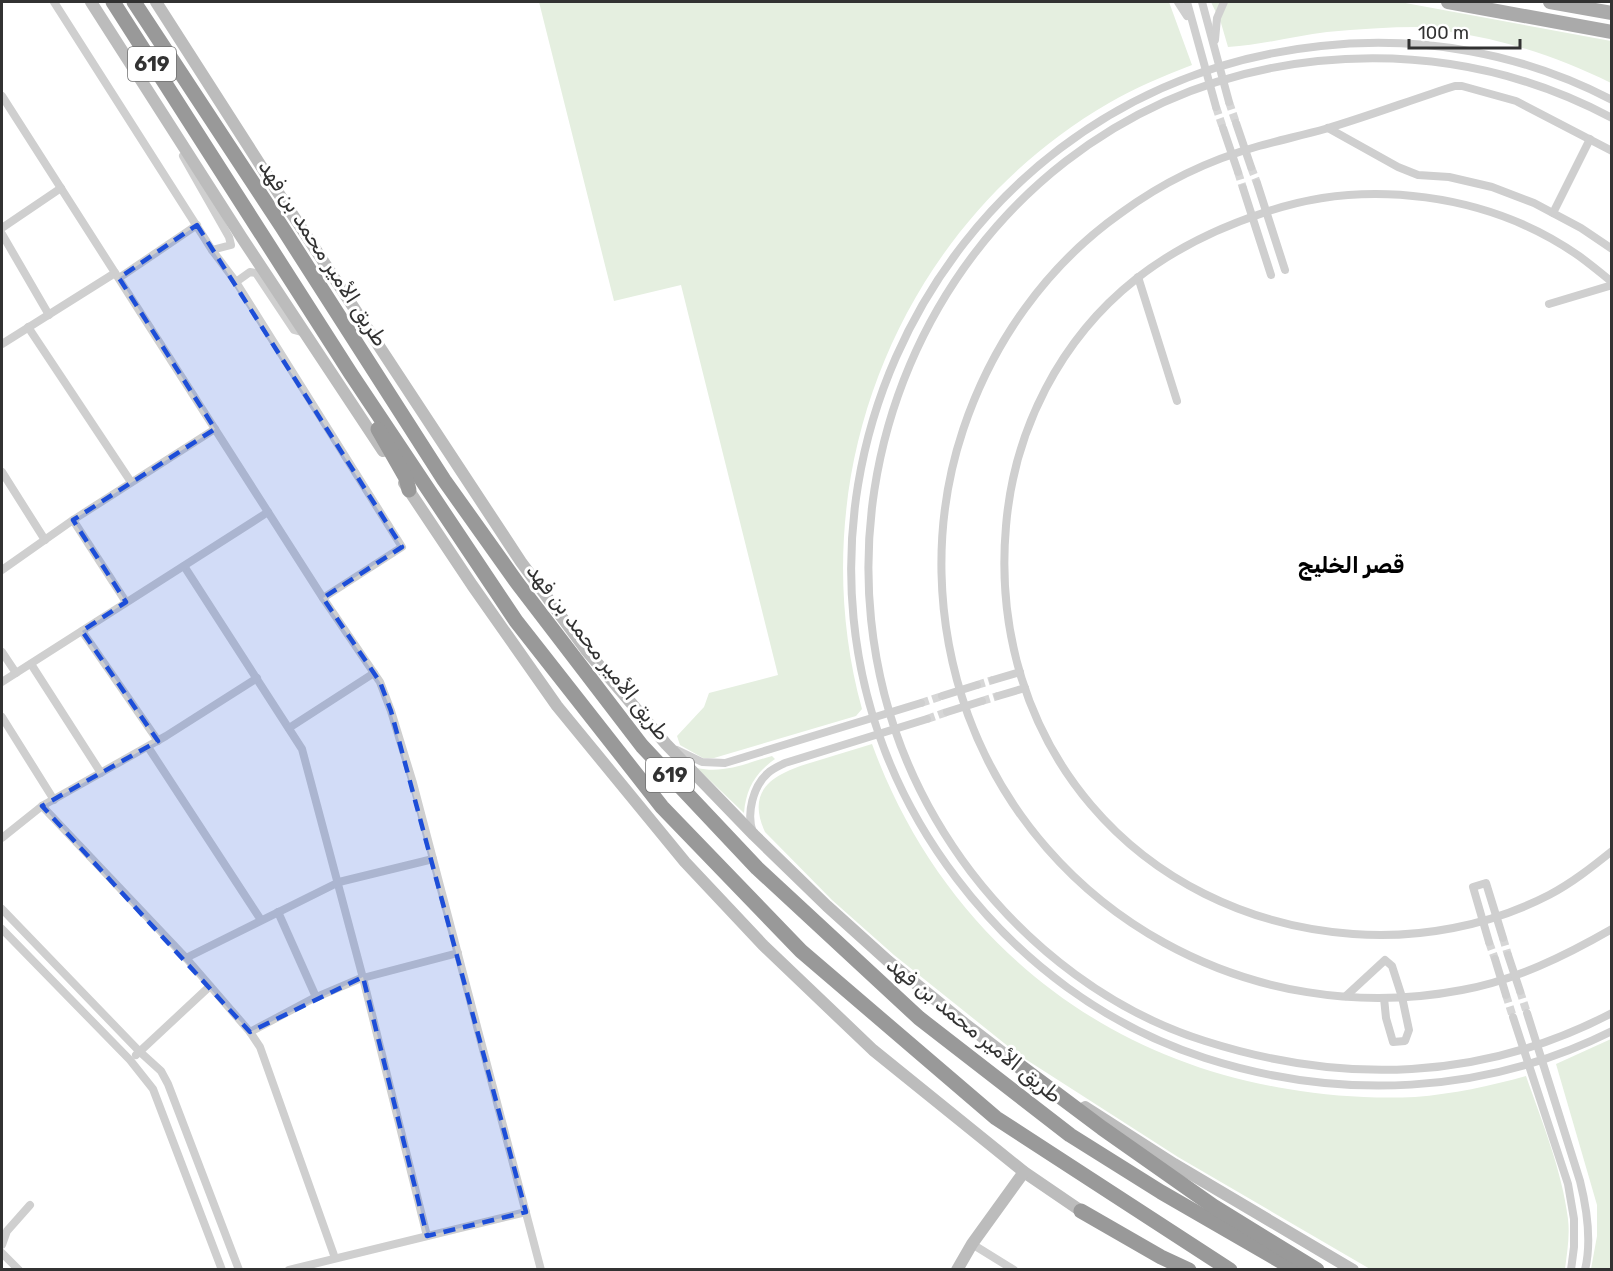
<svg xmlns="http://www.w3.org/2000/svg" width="1613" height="1271" font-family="Rubik,'Noto Sans Arabic',sans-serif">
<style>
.green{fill:#e5efe0}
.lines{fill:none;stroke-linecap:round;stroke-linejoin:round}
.minor-tunnel{stroke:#d6d6d6;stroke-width:8;stroke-dasharray:8 4;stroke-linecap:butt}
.minor{stroke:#cfcfcf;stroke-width:8}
.secondary{stroke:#bcbcbc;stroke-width:12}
.primary{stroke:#aaa;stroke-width:14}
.motorway{stroke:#999;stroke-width:15}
.marked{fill:#1d4ed8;fill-opacity:0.2;stroke:#1d4ed8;stroke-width:4.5;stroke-dasharray:12 8;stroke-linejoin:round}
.labels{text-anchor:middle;stroke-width:6;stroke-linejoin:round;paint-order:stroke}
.shield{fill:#fff;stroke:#707070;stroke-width:1.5}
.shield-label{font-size:20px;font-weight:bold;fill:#323232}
.street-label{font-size:21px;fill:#323232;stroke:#fff}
.neighbourhood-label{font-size:22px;font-weight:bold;fill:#000;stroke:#fff}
</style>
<rect width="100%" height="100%" fill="#fff"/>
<g class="green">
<path d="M539,2H1169L1192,65C1163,76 1135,88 1109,103C900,224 798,476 862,709L856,716L714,758H703L680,745L677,736L704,707L709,693L778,675L681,285L614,301Z"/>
<path d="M1211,2H1400L1611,41V83C1560,58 1507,40 1451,32C1440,30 1429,28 1419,27C1389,27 1358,29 1327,32C1294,36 1262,45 1228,47L1221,23Z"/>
<path d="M872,744C940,930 1093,1058 1288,1089C1330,1096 1373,1099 1415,1097C1453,1094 1490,1086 1526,1076C1542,1122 1562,1170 1568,1219C1570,1236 1567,1253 1565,1269H1370L1178,1157L1019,1055L894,955L832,900L765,832C742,782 786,770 823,759C839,754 856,749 872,744Z"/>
<path d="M772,756L775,759C755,773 746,789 744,813L697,768C724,774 747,763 772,756Z"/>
<path d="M1611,1039V1269H1591L1597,1236V1205L1556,1064Z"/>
</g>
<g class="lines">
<g class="minor-tunnel">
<path d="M1229,102L1236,123"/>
<path d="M1216,107L1223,128"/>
<path d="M1251,167L1257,183"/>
<path d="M1238,172L1243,188"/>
<path d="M977,685L993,680"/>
<path d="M982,701L998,696"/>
<path d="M921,703L942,696"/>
<path d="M927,719L947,712"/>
<path d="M1503,938L1508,955"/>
<path d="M1489,942L1495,959"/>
<path d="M1520,991L1527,1013"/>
<path d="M1506,995L1513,1017"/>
</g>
<g class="minor">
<path d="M54,2L212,250L236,282L402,547L323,598"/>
<path d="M1178,2L1187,16"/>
<path d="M1187,2L1216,107"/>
<path d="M1202,2L1229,102"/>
<path d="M1215,40L1217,18L1224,2"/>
<path d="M2,96L323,598L380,682L391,711L413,783L541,1270"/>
<path d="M1612,100C1522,53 1421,35 1321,46C919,88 711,556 957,879C1020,962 1106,1026 1205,1058C1340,1101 1484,1095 1612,1031"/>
<path d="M1612,118C1520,69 1421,51 1318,61C927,102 736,561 971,872C1030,949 1112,1012 1205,1041C1343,1085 1482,1081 1612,1013"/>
<path d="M1236,123L1251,167"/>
<path d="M1223,128L1238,172"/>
<path d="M1328,128L1398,167L1418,175L1449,177L1492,187L1534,203L1581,228L1612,249"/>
<path d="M1612,151L1516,101L1462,86H1455C1411,100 1369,116 1325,129C1303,135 1281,140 1259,146C1209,160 1163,182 1121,213C1046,266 992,343 963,430C932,523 935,623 968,715C1042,916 1253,1030 1462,990C1516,980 1565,956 1612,929"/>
<path d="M183,156L229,237L231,245L212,250"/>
<path d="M1257,183L1285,270"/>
<path d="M1243,188L1271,275"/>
<path d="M1553,213L1590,139"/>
<path d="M2,228L61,188"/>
<path d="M2,234L49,315"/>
<path d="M1138,277L1177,401"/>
<path d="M119,278L197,225"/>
<path d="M236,282L250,272L256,273L294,330L305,333"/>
<path d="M1612,282C1601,273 1590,264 1579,256C1489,193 1365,177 1263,213C1218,228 1174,249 1136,279C1060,339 1014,430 1006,526C987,742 1136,918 1353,934C1419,939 1489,926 1549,895C1572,883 1592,867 1612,851"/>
<path d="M1549,304L1612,285"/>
<path d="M28,327L131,482"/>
<path d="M2,344L115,273"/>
<path d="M2,472L45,540"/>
<path d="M73,520L126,602"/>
<path d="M184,566L302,749L363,978L427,1236"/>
<path d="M2,570L73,520L215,429"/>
<path d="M82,631L158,741"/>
<path d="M2,652L16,673"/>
<path d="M31,664L101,773"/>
<path d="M993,680L1020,672"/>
<path d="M2,682L268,512"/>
<path d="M942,696L977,685"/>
<path d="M998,696L1025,688"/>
<path d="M947,712L982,701"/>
<path d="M2,717L54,800"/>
<path d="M289,728L374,673"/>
<path d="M148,747L261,920"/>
<path d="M677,750L702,762L725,763L921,703"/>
<path d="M42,806L186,958L250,1032L260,1047L335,1258"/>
<path d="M753,833C746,814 753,786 768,773C772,769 779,766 785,763L927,719"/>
<path d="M2,838L42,806L166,736L257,678"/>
<path d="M2,909L139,1051L161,1071L168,1084L239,1270"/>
<path d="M278,912L316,997"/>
<path d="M2,929L130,1060L153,1089L222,1270"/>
<path d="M1489,942L1473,887L1486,883L1503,938"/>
<path d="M1508,955L1520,991"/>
<path d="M186,958L339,882L433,859"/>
<path d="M1495,959L1506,995"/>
<path d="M1346,996L1385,960L1392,966L1402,997L1409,1030L1405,1041L1393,1042L1386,1018L1384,998"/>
<path d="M1527,1013L1580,1181C1587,1209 1592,1241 1585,1270"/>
<path d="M1513,1017L1568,1184L1574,1219V1247L1571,1270"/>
<path d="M250,1032L312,999L359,979L458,953"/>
<path d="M136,1055L210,986"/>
<path d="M972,1244L1014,1270"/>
<path d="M2,1245L7,1231L30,1205"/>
<path d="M2,1253L19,1270"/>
<path d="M289,1270L526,1212"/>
</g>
<g class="secondary">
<path d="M91,2L242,238L383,451"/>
<path d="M156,2L277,191L521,562L586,650L666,744L754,835L827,906L888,961L964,1023L1019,1065"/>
<path d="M404,483L472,585L557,706L685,862L763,945L873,1050L1024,1172L1087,1215"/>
<path d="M1085,1107L1174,1164L1353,1270"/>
<path d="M957,1270L972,1244L1024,1172"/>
</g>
<g class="primary">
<path d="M1448,2L1612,32"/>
<path d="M1550,2L1612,13"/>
</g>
<g class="motorway">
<path d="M113,2L351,374L516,621L662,807L801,951L996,1118L1230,1270"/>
<path d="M134,2L282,227L444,480L518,584L642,746L757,868L919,1018L1070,1135L1161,1192L1296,1270"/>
<path d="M378,429L406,478L409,490"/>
<path d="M1014,1062L1102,1128L1213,1206L1317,1270"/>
<path d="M1081,1211L1161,1257L1189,1270"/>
</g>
</g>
<path class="marked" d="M197,225L402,547L323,598L380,682L391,711L526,1212L427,1236L363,977L250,1032L42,806L158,741L82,631L126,602L73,520L215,429L119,278Z"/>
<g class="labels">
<g class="shield">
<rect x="128" y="47" width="48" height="34" rx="4.5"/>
<rect x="646" y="758" width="48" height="34" rx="4.5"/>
</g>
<g class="shield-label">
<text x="152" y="71">619</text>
<text x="670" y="782">619</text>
</g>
<g class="street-label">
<text transform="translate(323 253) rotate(57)" y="7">طريق الأمير محمد بن فهد</text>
<text transform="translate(598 652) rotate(52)" y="7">طريق الأمير محمد بن فهد</text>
<text transform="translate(974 1030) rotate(39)" y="7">طريق الأمير محمد بن فهد</text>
</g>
<g class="neighbourhood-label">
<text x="1351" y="573">قصر الخليج</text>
</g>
</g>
<rect width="1613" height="1271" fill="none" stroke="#323232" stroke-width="6"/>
<path d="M1409 39v9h111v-9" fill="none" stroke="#323232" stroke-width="3"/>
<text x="1418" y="39" font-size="18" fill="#323232" stroke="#ffffff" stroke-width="4.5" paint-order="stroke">100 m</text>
</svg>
